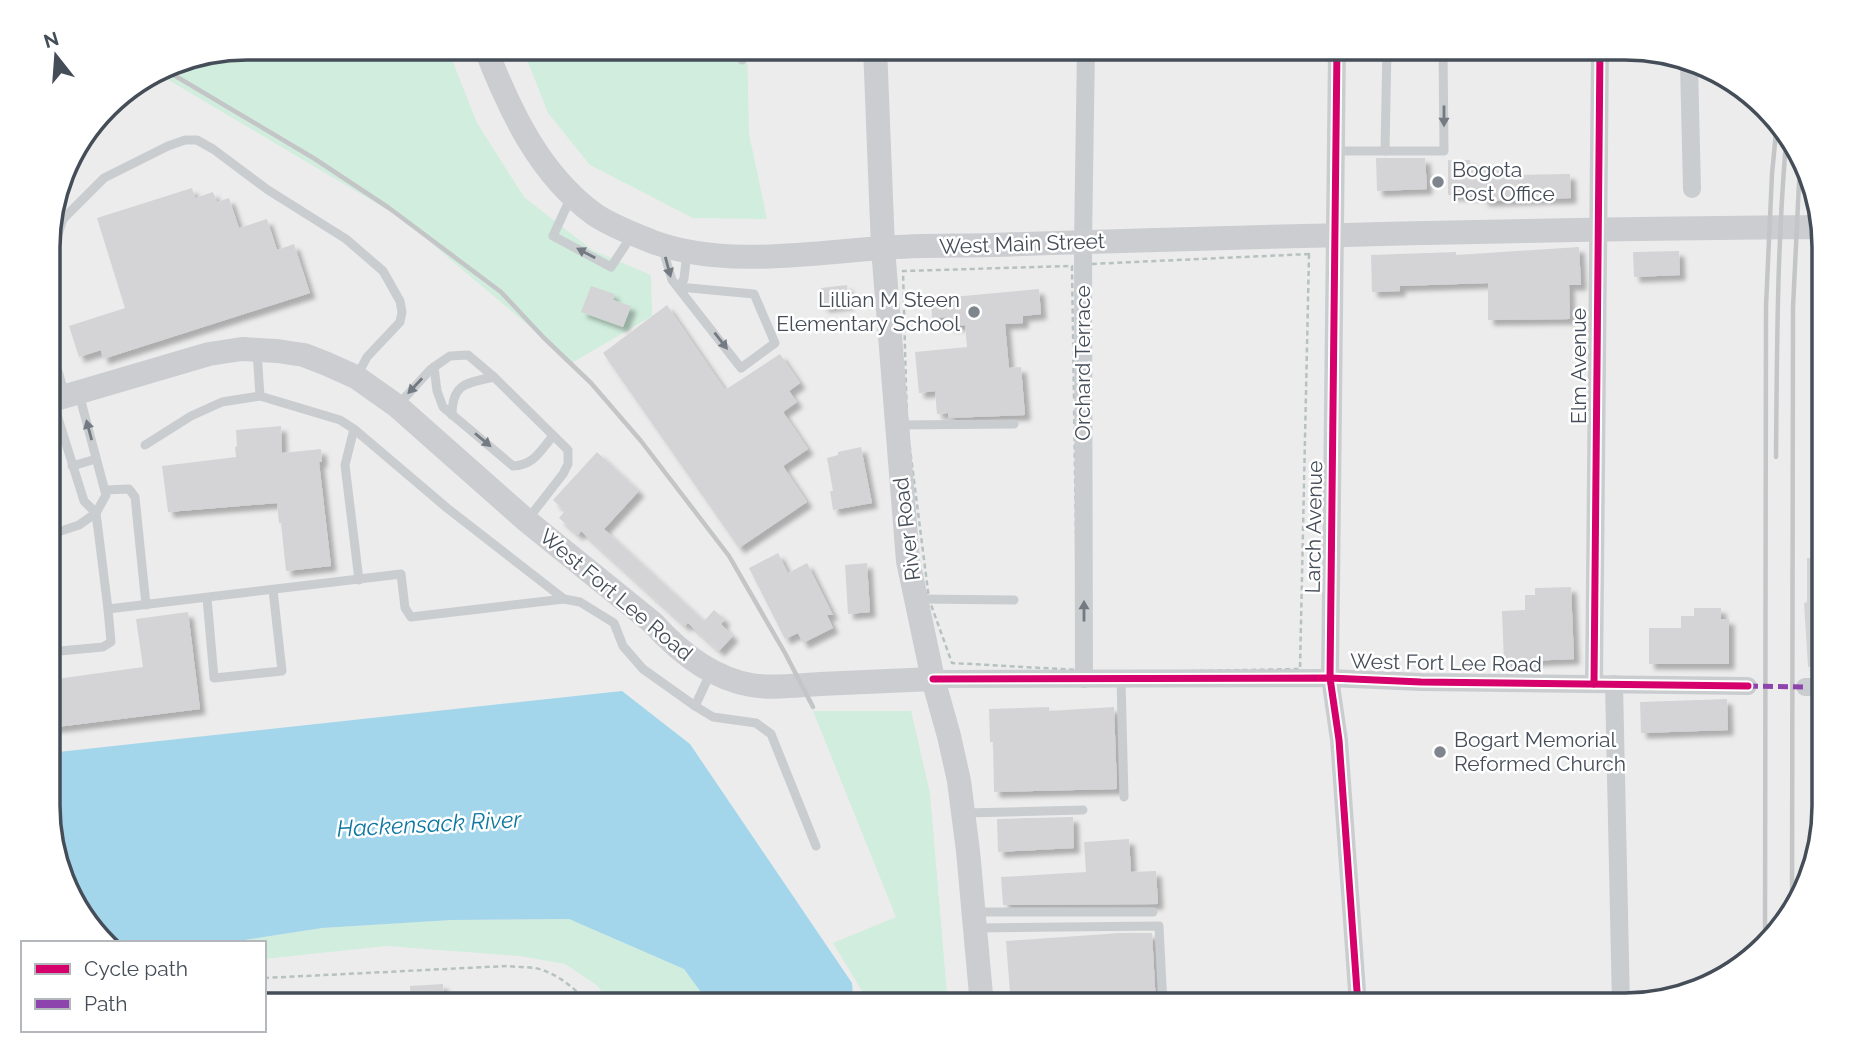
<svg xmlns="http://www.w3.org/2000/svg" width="1872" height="1053" font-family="Raleway,sans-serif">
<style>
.green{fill:#d0eddd}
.water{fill:#a4d6eb}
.building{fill:#d4d4d7;filter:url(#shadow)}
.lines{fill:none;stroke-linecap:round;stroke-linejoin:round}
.path{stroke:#b6c2c0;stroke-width:2.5;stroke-dasharray:5 3.5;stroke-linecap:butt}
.service{stroke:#cacdd0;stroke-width:9}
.minor{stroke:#cacdd0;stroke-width:18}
.secondary{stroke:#cbcdd1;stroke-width:24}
.rail{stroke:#c3c5c7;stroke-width:4.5}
.quiet{stroke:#8e44ad;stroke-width:5;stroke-dasharray:10 5;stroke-linecap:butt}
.cycleway-casing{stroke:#fff;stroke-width:11}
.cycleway{stroke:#d6006c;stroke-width:7}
.oneway{fill:#737a82}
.poi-dot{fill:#7f858c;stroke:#fff;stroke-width:2.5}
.labels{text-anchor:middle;stroke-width:5;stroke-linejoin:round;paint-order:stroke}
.poi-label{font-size:21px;fill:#444d58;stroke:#fff;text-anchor:start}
.street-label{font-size:21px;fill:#444d58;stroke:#fff}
.water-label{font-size:23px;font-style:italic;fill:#0d76a2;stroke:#fff}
.rim{fill:none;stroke:#444d58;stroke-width:3.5}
</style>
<defs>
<filter id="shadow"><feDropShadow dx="5.5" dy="5.5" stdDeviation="2" flood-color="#0004"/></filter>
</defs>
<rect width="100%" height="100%" fill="#edecec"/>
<g class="green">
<path d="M246,47H447L477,123L524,197L592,250L651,275L652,316L570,364L530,327L403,219L155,72L170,62Z"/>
<path d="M522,47H747L749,134L767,219L693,218L590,165L548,113Z"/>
<path d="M813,711H911L930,793L948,1006H871L833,943L896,917Z"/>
<path d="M569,919L684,969L711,1006H610L598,986L565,964L520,956L386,946L264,959V943H225L322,928L452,920Z"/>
</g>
<path class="water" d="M622,691L690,744L852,983L854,1006H711L684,969L569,919L452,920L322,928L225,943H108L81,918L49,832V753Z"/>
<g class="building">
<path d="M1376,158H1425L1427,189L1377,191Z"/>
<path d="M1448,160H1470V165H1510V175L1570,174L1571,198L1483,201V196L1448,195Z"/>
<path d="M192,188L195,198L213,192L217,202L229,198L239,228L267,219L277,250L294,244L310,293L103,359L101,350L79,357L69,326L125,308L97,218Z"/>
<path d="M1579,247L1581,285H1569L1570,319L1488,320V283L1400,286V291L1372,292L1371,255L1456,252V255Z"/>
<path d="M1679,251L1680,275L1634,277L1633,252Z"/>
<path d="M847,285L849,304L823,307L821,288Z"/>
<path d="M591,286L614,294L613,300L631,306L623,327L581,312Z"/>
<path d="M1039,289L1041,314L1023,316V323L1005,324L1009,368L1021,367L1025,415L948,418V413L937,414L935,391L919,393L915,352L967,347L965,325L949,326L948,317L932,318L931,299Z"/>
<path d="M667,305L725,390L780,354L800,383L789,391L797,402L783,412L808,449L783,466L807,502L739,548L603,353Z"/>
<path d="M281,426L282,453L321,449L322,462H319L331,566L286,571L281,523H279L277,503L168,512L162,466L236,457L235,447L237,446L236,430Z"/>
<path d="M861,447L872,503L833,510L830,491H833L827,458L838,455V452Z"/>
<path d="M597,452L639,491L604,529L704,621L714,610L725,620L721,624L733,636L719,651L688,623L685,626L581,531L578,535L559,518L565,511L553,500Z"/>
<path d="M778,553L788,573L807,563L833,615H827L833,628L803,643L798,633L785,639L749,568Z"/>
<path d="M1807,558H1824V666L1808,667L1804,603L1807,602Z"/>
<path d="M867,563L870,612L848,614L845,565Z"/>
<path d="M1571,587L1574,659L1504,662L1502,611L1525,610V595H1535V588Z"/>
<path d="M1694,608H1721V619H1729V664H1649V628H1681V616H1694Z"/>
<path d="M188,612L200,709L49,728V680L143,667L136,619Z"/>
<path d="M1727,699L1728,730L1641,733L1640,702Z"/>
<path d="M1049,707V711L1114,707L1117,789L994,792L993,742H990L989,709Z"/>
<path d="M1073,817L1074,848L998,852L997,819Z"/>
<path d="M1129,839L1131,872L1156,871L1158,904L1003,905L1001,877L1086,872L1084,842Z"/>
<path d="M1120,933H1152L1156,1005L1011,1006L1006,941Z"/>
<path d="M443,984L444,1006H411L410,986Z"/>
</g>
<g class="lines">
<g class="path">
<path d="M1309,254L1300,669L1089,673L1090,264Z"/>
<path d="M1072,266L1078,670L952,663L929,599L907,425L903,271Z"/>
<path d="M264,978L507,966C516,967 526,967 535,968C556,972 577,990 591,1006"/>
</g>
<g class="service">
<path d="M741,47L742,60"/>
<path d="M1336,151H1444L1443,47"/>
<path d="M1385,151L1387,47"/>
<path d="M571,197L553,236L611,267L632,235"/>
<path d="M663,250L672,280L741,368L775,343L754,294L679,287"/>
<path d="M49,261L63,219L104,178L168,146L185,140H197L213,149L268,190L346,239L383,271L400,301L402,312L400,322L367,357L358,374"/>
<path d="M679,287L684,279L687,252"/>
<path d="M49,341L65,395"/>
<path d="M257,352L260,396L340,420L354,429L447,508L564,599"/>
<path d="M434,367L437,391L443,407L513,466C534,465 540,451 553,436"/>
<path d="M53,402L84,501L96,513L108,609L401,574L405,608L411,617L564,599L580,602L614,623L623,646L643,669L695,706"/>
<path d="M399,404L430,370L444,360L450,356L468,355L494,377L568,450V464L563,474L528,519"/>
<path d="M452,415C452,383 467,383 494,377"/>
<path d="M898,425L1014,424"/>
<path d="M354,429L345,465L359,580"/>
<path d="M145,445L191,416L222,402L260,396"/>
<path d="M72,466L96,459"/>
<path d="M105,490L129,489L135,497L146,605"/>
<path d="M49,535L79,525L96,513L106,495L79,394"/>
<path d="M207,598L214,678L282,671L273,590"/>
<path d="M918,599L1014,600"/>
<path d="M49,652L103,647L111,642L108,609"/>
<path d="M710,674L695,706L713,717L756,723L771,734L816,846"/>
<path d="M1121,679L1124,797"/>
<path d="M965,813L1083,810"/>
<path d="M976,912H1153"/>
<path d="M978,928L1159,926L1163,1005"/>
</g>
<g class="minor">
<path d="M1337,47L1330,678L1339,740L1358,1005"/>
<path d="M1689,64L1692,189"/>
<path d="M933,679L1330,678L1421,682L1748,686"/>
<path d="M1084,679L1083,242L1086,47"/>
<path d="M1594,684L1600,47"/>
<path d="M1614,684L1621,1005"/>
<path d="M1805,687H1824"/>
</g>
<g class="secondary">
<path d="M485,47C509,109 539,174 594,214C611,226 634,234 653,242C725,268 809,253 883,248C919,245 955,246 991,245C1268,236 1545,229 1822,227"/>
<path d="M875,47L883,248L908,561L933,679L949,736L959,781L968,851L982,1006"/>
<path d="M49,401L209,354L242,349L277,351L304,355L327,364L356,377L397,406L527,521L653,623C679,652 711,678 751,685C772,689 799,685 820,684C858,682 895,681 933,679"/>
</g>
<g class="rail">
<path d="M162,68L315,159L389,208L501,292L544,338L591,383L641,441L729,556L785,653L813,707"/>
<path d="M1776,457C1777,349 1777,240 1787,132"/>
<path d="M1792,912L1793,308L1800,162"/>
<path d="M1765,939L1766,306L1772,174L1777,122"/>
</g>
<path class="quiet" d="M1748,686L1805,687"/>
<defs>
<g id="cycleway">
<path d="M1337,47L1330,678L1339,740L1358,1005"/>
<path d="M933,679L1330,678L1421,682L1748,686"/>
<path d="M1594,684L1600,47"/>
</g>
</defs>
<use href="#cycleway" class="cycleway-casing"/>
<use href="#cycleway" class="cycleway"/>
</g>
<defs><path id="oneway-solid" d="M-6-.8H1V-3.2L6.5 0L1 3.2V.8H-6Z" transform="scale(1.75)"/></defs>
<g class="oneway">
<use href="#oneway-solid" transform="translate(1444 116) rotate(90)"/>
<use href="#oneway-solid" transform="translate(586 253) rotate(-152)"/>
<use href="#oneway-solid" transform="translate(668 267) rotate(75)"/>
<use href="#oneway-solid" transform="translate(721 341) rotate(52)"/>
<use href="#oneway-solid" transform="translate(415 386) rotate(133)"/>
<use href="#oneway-solid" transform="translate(89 430) rotate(-105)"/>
<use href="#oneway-solid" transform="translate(483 440) rotate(40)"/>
<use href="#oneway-solid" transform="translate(1084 611) rotate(-90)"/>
</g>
<g class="poi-dot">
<circle cx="1438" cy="182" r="7"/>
<circle cx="974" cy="312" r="7"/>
<circle cx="1440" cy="752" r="7"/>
</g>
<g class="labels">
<g class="poi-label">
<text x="1452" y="177">Bogota<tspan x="1452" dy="24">Post Office</tspan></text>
<text x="960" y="307" text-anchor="end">Lillian M Steen<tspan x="960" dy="24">Elementary School</tspan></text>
<text x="1454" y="747">Bogart Memorial<tspan x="1454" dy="24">Reformed Church</tspan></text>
</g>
<g class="street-label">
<text transform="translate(1022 244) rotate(-2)" y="7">West Main Street</text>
<text transform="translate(1083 363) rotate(-90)" y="7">Orchard Terrace</text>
<text transform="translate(1579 366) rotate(-90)" y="7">Elm Avenue</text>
<text transform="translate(1314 527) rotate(-89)" y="7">Larch Avenue</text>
<text transform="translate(907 529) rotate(-97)" y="7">River Road</text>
<text transform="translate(616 595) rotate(40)" y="7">West Fort Lee Road</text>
<text transform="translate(1446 663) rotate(1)" y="7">West Fort Lee Road</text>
</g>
<g class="water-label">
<text transform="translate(429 824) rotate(-3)" y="8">Hackensack River</text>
</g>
</g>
<path d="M0 0H1872V1053H0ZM247 60H1625A187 187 0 0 1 1812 247V806A187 187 0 0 1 1625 993H247A187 187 0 0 1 60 806V247A187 187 0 0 1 247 60Z" fill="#fff" fill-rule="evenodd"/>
<path class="rim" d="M247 60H1625A187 187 0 0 1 1812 247V806A187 187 0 0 1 1625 993H247A187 187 0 0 1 60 806V247A187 187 0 0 1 247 60Z"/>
<rect x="21" y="941" width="245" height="91" fill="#ffffff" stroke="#b4b8bc" stroke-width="2"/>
<rect x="35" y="964" width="35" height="10" fill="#d6006c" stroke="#b4b8bc" stroke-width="2"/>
<text x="84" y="976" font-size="21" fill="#444d58">Cycle path</text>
<rect x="35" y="999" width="35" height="10" fill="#8e44ad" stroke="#b4b8bc" stroke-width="2"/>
<text x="84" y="1011" font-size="21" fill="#444d58">Path</text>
<g transform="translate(56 56) rotate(343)" stroke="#ffffff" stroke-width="5" paint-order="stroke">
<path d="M0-5L12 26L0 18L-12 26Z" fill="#444d58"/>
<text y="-10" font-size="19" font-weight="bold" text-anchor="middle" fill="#444d58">N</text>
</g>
</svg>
